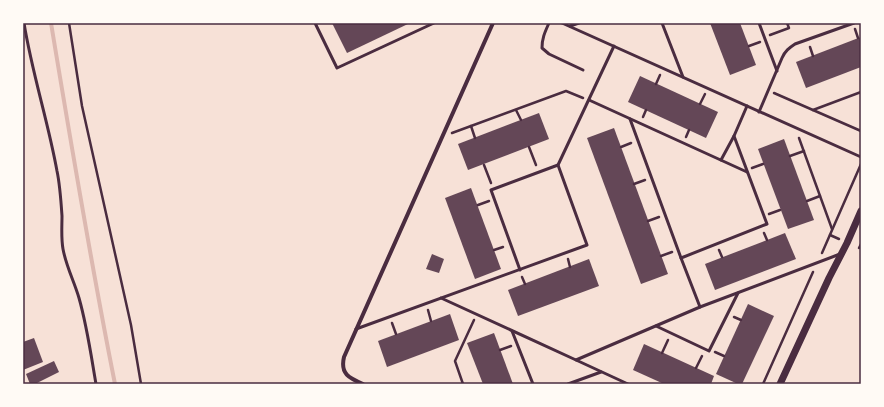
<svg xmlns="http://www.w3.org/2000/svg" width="884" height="407" font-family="Overpass,sans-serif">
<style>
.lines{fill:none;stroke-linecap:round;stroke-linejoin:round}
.stream{stroke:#dcb8b0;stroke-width:4}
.building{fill:#644757}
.path{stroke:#4a2c40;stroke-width:2.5}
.service{stroke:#4a2c40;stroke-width:3}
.minor{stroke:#4a2c40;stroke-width:4}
.tertiary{stroke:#4a2c40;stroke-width:7}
.neatline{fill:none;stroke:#4a2c40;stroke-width:1.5}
</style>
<rect width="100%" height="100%" fill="#f7e1d7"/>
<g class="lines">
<path class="stream" d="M51,23C71,144 91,264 115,384"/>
</g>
<g class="building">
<path d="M332,23H410L347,53Z"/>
<path d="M710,23H740L756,65L730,75Z"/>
<path d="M861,37V67L806,88L796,62Z"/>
<path d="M640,76L718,112L706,138L628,102Z"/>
<path d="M539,113L549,139L468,170L458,144Z"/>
<path d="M614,128L668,274L641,284L587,138Z"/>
<path d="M784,139L814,220L788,229L758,149Z"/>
<path d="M471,188L501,269L475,279L445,198Z"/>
<path d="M785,233L796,259L715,290L705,264Z"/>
<path d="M432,254L444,259L439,273L426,269Z"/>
<path d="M589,259L599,286L518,316L508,290Z"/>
<path d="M748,304L774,316L742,384H738L716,374Z"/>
<path d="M450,314L459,340L387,367L378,341Z"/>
<path d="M494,333L513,384H483L467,343Z"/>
<path d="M34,338L43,362L23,370V342Z"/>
<path d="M644,344L714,376L711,384H664L633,370Z"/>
<path d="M54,361L59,372L35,384H30L26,374Z"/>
</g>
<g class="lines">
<g class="path">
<path d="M69,23L82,106L131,325L141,384"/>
<path d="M855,29L858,38"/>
<path d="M770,35L789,28L787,23"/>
<path d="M749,46L760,42"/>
<path d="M810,47L813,56"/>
<path d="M656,84L660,75"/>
<path d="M774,93L861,131"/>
<path d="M700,104L705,94"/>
<path d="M516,110L521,120"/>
<path d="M813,110L861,92"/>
<path d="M643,117L646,110"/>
<path d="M471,126L475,138"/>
<path d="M452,133L566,91L583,98"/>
<path d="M686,137L689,130"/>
<path d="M799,138L832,229"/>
<path d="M529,147L536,165"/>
<path d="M621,147L631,143"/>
<path d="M790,156L804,151"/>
<path d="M484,165L491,183"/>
<path d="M752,168L763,164"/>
<path d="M634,184L645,180"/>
<path d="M807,201L820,196"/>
<path d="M478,205L489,201"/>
<path d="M769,214L780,210"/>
<path d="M648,221L659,217"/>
<path d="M764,233L767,240"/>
<path d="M830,235L839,239"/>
<path d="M859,248L861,244"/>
<path d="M494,250L503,247"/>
<path d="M719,250L722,257"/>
<path d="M822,253L861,164"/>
<path d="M661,256L672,252"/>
<path d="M568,259L570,267"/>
<path d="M522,277L525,284"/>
<path d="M428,310L431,321"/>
<path d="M734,317L741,320"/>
<path d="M392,323L396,334"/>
<path d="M500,350L511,346"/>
<path d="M715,352L724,356"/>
<path d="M662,353L668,340"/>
<path d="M696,368L702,356"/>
<path d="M463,384L455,361L474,320"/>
<path d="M763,384L813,272"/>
</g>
<g class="service">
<path d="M24,23C32,73 48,121 57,171C60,185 61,201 62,216C62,227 61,238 63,249C66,266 74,281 79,298C87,326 91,355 96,384"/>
<path d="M315,23L337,68L434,23"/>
<path d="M549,23C545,32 542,38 542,48L549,54L583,70"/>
<path d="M562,23L861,157"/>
<path d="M662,23L683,77"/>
<path d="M759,23L777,71"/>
<path d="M570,26L579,23"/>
<path d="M589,100L747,172"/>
<path d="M759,112L782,58C785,51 789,48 795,44L854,23"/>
<path d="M630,119L681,258"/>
<path d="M721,160L734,136"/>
<path d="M520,270L491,190L558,165"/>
<path d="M441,298L576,360L700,307L681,258L767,224L734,136L747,106"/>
<path d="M700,307L840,254"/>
<path d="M656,326L709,351L738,293"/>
<path d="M356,329L587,245L558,165L614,46"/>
<path d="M512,331L533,384"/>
<path d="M576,360L628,384"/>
<path d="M568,384L601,372"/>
</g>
<path class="minor" d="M363,384C349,378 340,374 344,357L493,23"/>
<path class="tertiary" d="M780,384L829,278L847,243L861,211"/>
</g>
<rect width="884" height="407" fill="none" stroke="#fffaf5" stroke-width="48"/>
<rect x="24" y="24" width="836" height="359" class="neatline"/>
</svg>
